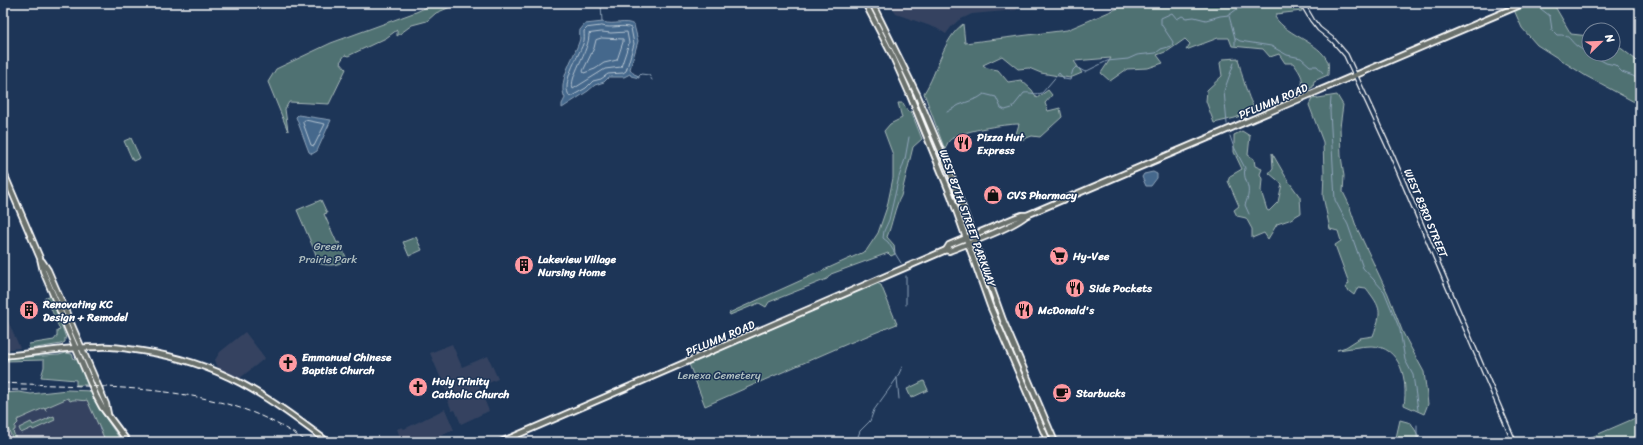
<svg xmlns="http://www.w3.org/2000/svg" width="1643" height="445" font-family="Sriracha,sans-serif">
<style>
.built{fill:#344361}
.green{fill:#4f7172;stroke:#a7b8b8}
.water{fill:#44688c;stroke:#8fa4ba}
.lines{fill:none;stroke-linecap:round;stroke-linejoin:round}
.shore{stroke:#b4c3d1;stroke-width:1}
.stream{stroke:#8fa4ba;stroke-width:1}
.minor-casing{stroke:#fff;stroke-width:6}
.major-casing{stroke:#fff;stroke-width:8}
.minor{stroke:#1d3557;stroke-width:3.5}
.major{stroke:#6a716d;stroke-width:4.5}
.rail{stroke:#fff;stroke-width:1;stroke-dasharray:6 3;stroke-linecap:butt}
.labels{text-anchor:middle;stroke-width:3;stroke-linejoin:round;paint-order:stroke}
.street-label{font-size:11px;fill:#fff;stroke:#1d3557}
.poi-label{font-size:11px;font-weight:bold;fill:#fff;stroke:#1d3557;text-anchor:start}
.park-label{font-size:11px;fill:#b0bfc0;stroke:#1d3557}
</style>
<rect width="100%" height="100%" fill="#1d3557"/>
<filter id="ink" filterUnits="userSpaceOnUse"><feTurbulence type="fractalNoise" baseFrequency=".025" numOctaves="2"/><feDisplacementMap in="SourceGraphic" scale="8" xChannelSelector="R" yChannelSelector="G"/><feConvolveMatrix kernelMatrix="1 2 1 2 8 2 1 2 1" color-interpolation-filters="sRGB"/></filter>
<g filter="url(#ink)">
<g class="built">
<path d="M890,3H1016L1017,10L972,14L959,20L952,26L946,34L936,28L896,14Z"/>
<path d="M3,310L20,348L3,350Z"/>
<path d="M245,332L265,358L239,379L218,368L215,360L220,352Z"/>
<path d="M452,344L462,367L488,356L498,379L479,387L489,411L461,424L455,410L452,411L445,394L447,393L430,353Z"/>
<path d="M3,395L90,396L118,442H3Z"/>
<path d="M445,409L454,430L437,437L439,442H402L397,429L402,427L404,429Z"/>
</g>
<g class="green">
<path d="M436,3H460L436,13L427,21L412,25L397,36V30L386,38L348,56L345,55L340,62L346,69L329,104L289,102L285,109L288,131L268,82L276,69L331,43L416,12Z"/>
<path d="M1130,3H1299L1302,11L1276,14L1275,17C1288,37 1319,41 1328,62C1329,66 1328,71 1328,75L1314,81L1313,87L1297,95L1287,93C1309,89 1304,77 1293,63H1285L1279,54L1270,57L1263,49L1232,46L1229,38H1218L1186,50L1190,44L1185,39L1168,51L1157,55L1163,63L1148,68L1127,69L1110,81L1101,73L1111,58L1074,61L1082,73L1070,78L1041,73L1029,68L1018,69L1002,56L983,65L987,68L998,70L1008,82L1021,80L1032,90L1037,98L1048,90L1052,95L1045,103L1048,111L1060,108L1062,117L1040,137L1032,136L1021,140L1016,134L1019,124C1005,124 957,131 949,141C947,143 946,147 945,150L924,93C938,72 942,40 963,24L965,43L1067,30Z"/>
<path d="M1531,3H1553L1571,34L1589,36V54H1613V42L1640,63V105L1586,76L1537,45L1522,28L1514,10Z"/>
<path d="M1238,58C1240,68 1249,105 1256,109L1235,118L1214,123L1206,101L1207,90L1222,76L1220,63L1223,59Z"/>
<path d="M1337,95L1343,105L1340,127L1341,156L1344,176L1343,192L1348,202L1356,226L1388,294L1403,333L1424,372L1428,404L1424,414L1404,405C1408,381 1401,346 1371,346C1360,346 1348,349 1337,350L1346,347L1360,338L1373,336C1382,311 1382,309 1366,288L1358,287L1354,295L1345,288L1349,283L1335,245L1341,241L1338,231L1330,229L1323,196L1324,173L1323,142L1309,105L1312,99Z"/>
<path d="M898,103H903L908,112L911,111L922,139L913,147L901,196C895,206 892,225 887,237L894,245L895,254L891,256L888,253L831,274L827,279L769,302L766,307L759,303L730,315L729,313L866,251L878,233L887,207L893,178V155L884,131L890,124L902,118Z"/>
<path d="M1242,131L1250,136L1248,155L1254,159L1255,166L1262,169L1260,174L1262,179L1261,191L1267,210L1269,211L1278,202L1282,184L1269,173L1273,168L1272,153L1287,179L1300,197L1301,213L1289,220L1277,224L1268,239L1264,233L1252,238V229L1246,218L1237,216L1234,210L1239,206L1228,181L1230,176L1242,169L1234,152V135Z"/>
<path d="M131,138L140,158L133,161L124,141Z"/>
<path d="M321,200L327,213L324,214L337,243L339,242L346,257L345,260C339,266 326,266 318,263L315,252L297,210Z"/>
<path d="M416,237L422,250L409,256L403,242Z"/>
<path d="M877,283L881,285L897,324L847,344L705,406L689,364Z"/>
<path d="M48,296L52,298L66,338H65V342L61,344L30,349L28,347L29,344L54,340L57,336V331L60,330L47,299H44Z"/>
<path d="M66,353L72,354L74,359L78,358L89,385H76V380L41,377L44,367V360L4,361L8,358L59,355Z"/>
<path d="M924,381L928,390L911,398L907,389Z"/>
<path d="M67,390L92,391L102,413L122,442H106L87,400C82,402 76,398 70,401L68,398L45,408L46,411L44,408L17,420L18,423L15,426V430L13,431L17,442H14L3,417V393L19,392L31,394Z"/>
<path d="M54,416L55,420L33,430L32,428L21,433L19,428L31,422L33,425Z"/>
<path d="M1640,416V442H1587V439Z"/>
<path d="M1400,420L1411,423L1418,435L1419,442H1395Z"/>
</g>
<g class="water">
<path d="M603,22C614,26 625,19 634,25L638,41L630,69L634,74L639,76V78L631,76L630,74L624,77H609L604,82L595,85L588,91L562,108V104L565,98C557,82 574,57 579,42C581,38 579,34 580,30L585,24Z"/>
<path d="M298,115L331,120L317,151L312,154L309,152L296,117Z"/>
<path d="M1153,172L1157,174V178L1151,186H1146L1142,177L1144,174Z"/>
</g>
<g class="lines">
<g class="shore">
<path d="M602,26C611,29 624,24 631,28L634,44L626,71L623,73L608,74L601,79L593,81L586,88L570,97C560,84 578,57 583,44C585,39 584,36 584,31L587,28Z"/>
<path d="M602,32L611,33L627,32L629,43L621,67L605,69L573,89C568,78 590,50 589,34Z"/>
<path d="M602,38L623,39V42L617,60L604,63L595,69L584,73L583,71L594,48L596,40Z"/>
<path d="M305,120L325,124L314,146L311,145L303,123Z"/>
</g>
<g class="stream">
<path d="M601,3L602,22"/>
<path d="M1541,9L1550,16L1552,30L1557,35C1571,34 1569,41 1578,47C1581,49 1585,51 1589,53"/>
<path d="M1229,16L1235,38L1240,41L1271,46L1287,55L1301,58L1310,66H1317L1323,73"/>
<path d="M1235,45V38"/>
<path d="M1590,54L1606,63L1615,65L1622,72L1633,76L1640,81L1637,89L1640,93"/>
<path d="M639,76L641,74L649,75L652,80"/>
<path d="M1331,98L1330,111L1335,200L1348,225L1363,268L1384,291L1400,330L1405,360L1413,375L1418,410"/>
<path d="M947,112L959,105L978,98L984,94L996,97L1001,108L1005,110L1012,108L1024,93C1030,92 1036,95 1042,93L1059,73L1064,79L1070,80L1073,70L1076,67L1085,72L1107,61L1128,59L1137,55L1156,53L1161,49L1172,46L1173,42L1161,24V18L1172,13L1177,19L1182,16L1186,18L1194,17L1206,20L1220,16L1229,15L1237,9L1242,8L1247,3"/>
<path d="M1227,124L1224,91L1234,63"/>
<path d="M1230,136L1233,145L1245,168C1242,183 1254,184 1245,205L1249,214"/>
<path d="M901,263L888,242L883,238L884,231L889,220L899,177L905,159L909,137"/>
<path d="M906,305V276"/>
<path d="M897,378L899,399"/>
<path d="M48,418L49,417"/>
<path d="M1417,425V442"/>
<path d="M99,427L100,430"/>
<path d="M856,442L860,431L870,421L874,410L897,378L902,367"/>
</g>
<defs>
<path id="minor" d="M1302,3L1312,20L1319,29L1333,40L1346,55L1391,153L1514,442"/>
<g id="major">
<path d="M865,3L893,57L909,93L951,196L990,306L1048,442"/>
<path d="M872,3L917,94L950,172L1003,320L1055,442"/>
<path d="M3,171L40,258L43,271L96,396L102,407L128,442"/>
<path d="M946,250L949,245L1014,218L1022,215H1027"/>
<path d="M42,261L48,270L106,404L108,414"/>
<path d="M3,356C35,353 68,347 100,347C114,346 128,349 142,351C222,363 265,395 328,442"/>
<path d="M501,442L946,250L949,251C971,242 1010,229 1027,215L1525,3"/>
</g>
</defs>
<use href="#minor" class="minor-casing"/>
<use href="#major" class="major-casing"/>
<use href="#minor" class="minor"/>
<use href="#major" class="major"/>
<g class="rail">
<path d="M3,383C79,387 165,384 237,407C263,415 286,428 308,442"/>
<path d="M3,390H31"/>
</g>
</g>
</g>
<defs>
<symbol id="restaurant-disc" viewBox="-11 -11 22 22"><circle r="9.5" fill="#ff9aa2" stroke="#1d3557"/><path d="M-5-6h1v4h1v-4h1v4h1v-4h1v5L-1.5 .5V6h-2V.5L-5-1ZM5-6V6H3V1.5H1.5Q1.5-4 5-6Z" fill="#111"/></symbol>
<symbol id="shop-disc" viewBox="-11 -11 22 22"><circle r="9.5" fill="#ff9aa2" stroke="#1d3557"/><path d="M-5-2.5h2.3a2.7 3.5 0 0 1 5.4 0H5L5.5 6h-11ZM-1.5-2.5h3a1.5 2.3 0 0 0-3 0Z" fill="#111"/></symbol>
<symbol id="supermarket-disc" viewBox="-11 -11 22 22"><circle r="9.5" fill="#ff9aa2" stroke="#1d3557"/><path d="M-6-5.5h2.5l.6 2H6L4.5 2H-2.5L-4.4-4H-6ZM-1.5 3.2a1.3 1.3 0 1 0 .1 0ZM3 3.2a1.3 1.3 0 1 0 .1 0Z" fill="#111"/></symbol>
<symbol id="building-disc" viewBox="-11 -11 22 22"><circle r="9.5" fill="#ff9aa2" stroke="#1d3557"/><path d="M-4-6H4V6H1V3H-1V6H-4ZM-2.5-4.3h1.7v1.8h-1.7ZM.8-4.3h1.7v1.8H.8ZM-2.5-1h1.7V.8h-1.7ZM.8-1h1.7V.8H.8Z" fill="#111"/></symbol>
<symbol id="church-disc" viewBox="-11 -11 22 22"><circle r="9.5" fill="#ff9aa2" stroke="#1d3557"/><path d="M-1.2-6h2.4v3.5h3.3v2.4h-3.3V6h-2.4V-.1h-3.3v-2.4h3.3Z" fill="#111"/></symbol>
<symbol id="cafe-disc" viewBox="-11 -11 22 22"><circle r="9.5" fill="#ff9aa2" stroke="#1d3557"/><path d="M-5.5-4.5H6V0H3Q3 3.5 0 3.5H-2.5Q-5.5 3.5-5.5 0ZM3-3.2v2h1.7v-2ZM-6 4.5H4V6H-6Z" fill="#111"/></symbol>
</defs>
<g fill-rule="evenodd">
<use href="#restaurant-disc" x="952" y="132" width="22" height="22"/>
<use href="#shop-disc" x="982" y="184" width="22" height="22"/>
<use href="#supermarket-disc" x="1048" y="245" width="22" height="22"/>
<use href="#building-disc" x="513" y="254" width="22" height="22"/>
<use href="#restaurant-disc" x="1064" y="277" width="22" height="22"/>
<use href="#building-disc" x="18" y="299" width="22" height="22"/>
<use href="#restaurant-disc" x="1013" y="299" width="22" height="22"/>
<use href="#church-disc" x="277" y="352" width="22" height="22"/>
<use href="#church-disc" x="407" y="376" width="22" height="22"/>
<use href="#cafe-disc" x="1051" y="382" width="22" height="22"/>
</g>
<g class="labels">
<g class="street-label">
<text transform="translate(1273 101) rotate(-23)" y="4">PFLUMM ROAD</text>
<text transform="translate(1426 213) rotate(67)" y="4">WEST 83RD STREET</text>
<text transform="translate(968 218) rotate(70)" y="4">WEST 87TH STREET PARKWAY</text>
<text transform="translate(720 338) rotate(-23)" y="4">PFLUMM ROAD</text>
</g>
<g class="poi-label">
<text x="977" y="141">Pizza Hut<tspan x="977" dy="13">Express</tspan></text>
<text x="1007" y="199">CVS Pharmacy</text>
<text x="1073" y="260">Hy-Vee</text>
<text x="538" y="263">Lakeview Village<tspan x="538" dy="13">Nursing Home</tspan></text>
<text x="1089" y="292">Side Pockets</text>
<text x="43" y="308">Renovating KC<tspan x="43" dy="13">Design + Remodel</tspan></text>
<text x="1038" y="314">McDonald's</text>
<text x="302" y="361">Emmanuel Chinese<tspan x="302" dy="13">Baptist Church</tspan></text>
<text x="432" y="385">Holy Trinity<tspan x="432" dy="13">Catholic Church</tspan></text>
<text x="1076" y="397">Starbucks</text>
</g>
<g class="park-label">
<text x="328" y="250">Green<tspan x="328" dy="13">Prairie Park</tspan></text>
<text x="719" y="379">Lenexa Cemetery</text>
</g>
</g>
<rect width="1643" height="445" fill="none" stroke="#1d3557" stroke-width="16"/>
<rect x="8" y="8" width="1627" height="429" fill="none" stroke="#fff" stroke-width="1.5" filter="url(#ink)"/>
<g transform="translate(1601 42) rotate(67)"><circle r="19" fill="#1d3557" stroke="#77869a"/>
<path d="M0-3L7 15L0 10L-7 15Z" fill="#ff9aa2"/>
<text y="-6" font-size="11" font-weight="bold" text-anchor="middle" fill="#ffffff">N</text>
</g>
</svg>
